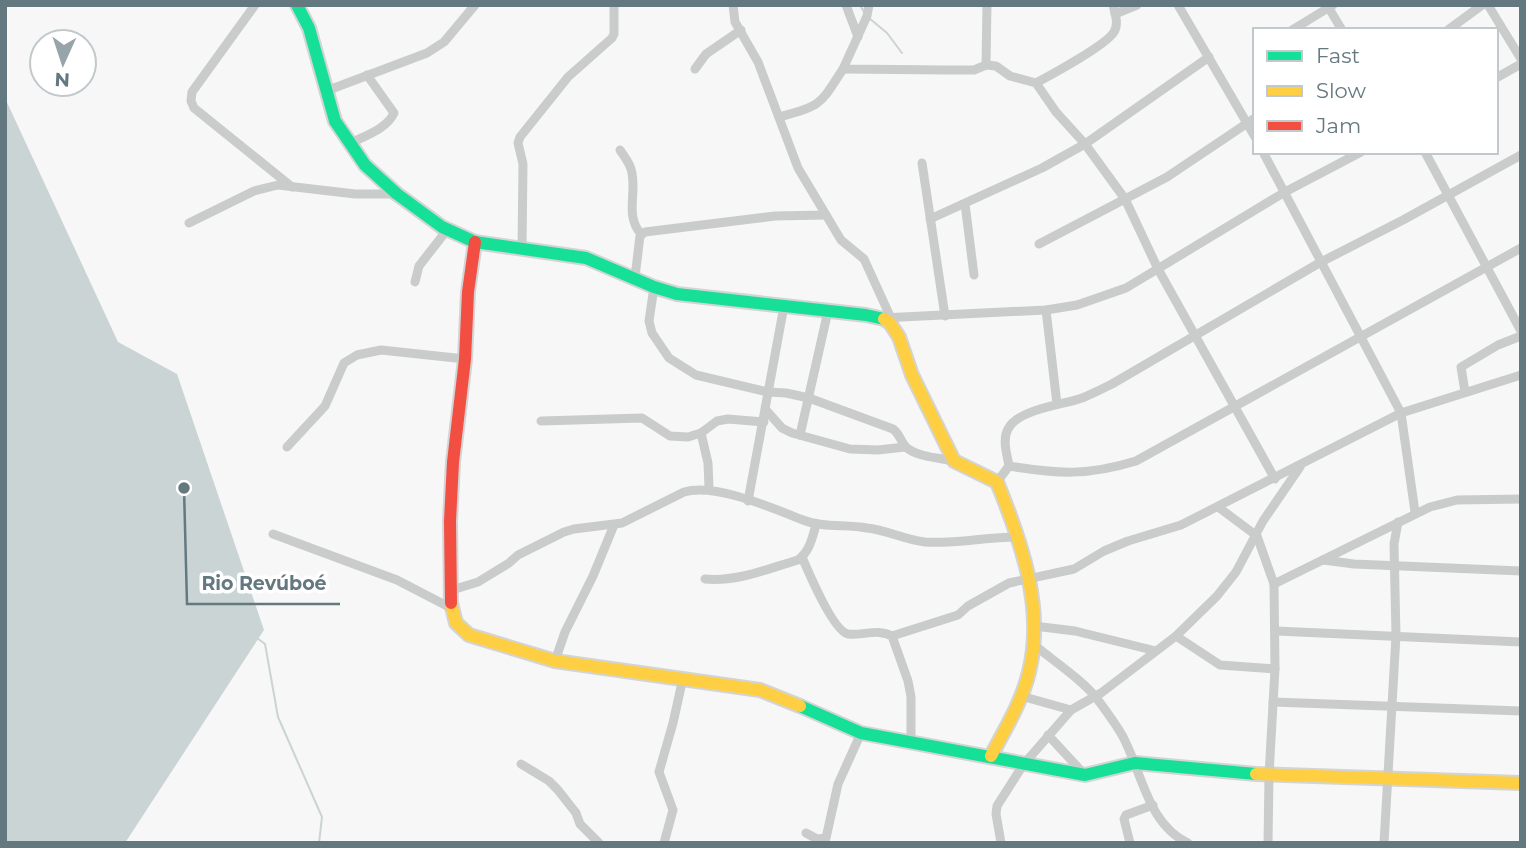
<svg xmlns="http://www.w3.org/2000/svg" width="1526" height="848" font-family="Montserrat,sans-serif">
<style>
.water{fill:#cad4d5}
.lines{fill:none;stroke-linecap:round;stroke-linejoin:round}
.stream{stroke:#cad4d5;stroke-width:2}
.fast-casing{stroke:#d3d4d5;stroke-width:16}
.slow-casing{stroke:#d3d4d5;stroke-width:16}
.jam-casing{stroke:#d3d4d5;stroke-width:16}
.street{stroke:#cacccc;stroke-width:9}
.fast{stroke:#16e098;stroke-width:12}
.slow{stroke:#ffcf43;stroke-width:12}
.jam{stroke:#f24e42;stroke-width:12}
.leader{fill:none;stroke:#647880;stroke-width:2.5}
.callout-dot{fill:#647880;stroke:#fff;stroke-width:2.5}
.callout-label{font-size:19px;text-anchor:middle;font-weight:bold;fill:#647880;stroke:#fff;stroke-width:7;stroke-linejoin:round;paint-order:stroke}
</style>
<rect width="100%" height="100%" fill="#f7f7f7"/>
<path class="water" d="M5,98L118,342L177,374L264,630L125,843H5Z"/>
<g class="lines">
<g class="stream">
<path d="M860,5L864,12"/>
<path d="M869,18L887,33L902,53"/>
<path d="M257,638L265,644L278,717L322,817L319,843"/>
</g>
<defs>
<g id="fast">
<path d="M297,5L309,28L335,121L365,165L397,194L442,227L475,242L586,258L654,287L677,294L866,315L884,319"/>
<path d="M800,706L861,733L1085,775L1135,763L1256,774"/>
</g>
<g id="slow">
<path d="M884,319L890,323L899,337L912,375L954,461L997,482C1021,541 1045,608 1029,672C1022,702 1005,729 991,756"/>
<path d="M451,603L456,623L469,635L555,661L760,690L800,706"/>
<path d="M1256,774L1521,783"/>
</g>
<path id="jam" d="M451,603L450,521L453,462L465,359L468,292L475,242"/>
</defs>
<use href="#fast" class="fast-casing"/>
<use href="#slow" class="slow-casing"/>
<use href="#jam" class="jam-casing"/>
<g class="street">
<path d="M255,5L192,92L191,101L194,108L292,187"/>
<path d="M733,5L735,22L758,62L798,168L841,240L864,259L890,316"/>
<path d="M846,5L858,37"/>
<path d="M869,5L867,16L843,69L947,70H974L986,65L996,66L1010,76L1036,83L1056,112L1085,144L1125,199L1158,269L1275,479"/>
<path d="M1178,5L1255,137"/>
<path d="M1327,5L1342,30"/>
<path d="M1488,5L1521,59"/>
<path d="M1115,14L1137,5"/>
<path d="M1292,30L1333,5"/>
<path d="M1448,30L1482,5"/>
<path d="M986,65L987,5"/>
<path d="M695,69L706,54L741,30"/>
<path d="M1496,78L1521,64"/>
<path d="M1036,83C1051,75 1106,45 1114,32C1119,24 1115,13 1113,5"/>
<path d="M326,91L427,53L444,42L475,5"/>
<path d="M779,117C822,105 819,106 843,69"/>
<path d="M349,144C364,136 387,129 394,113L367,75"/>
<path d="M620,150C624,156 629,162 631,169C638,191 624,215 641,234"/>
<path d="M1263,152L1401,413L1415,512"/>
<path d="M1425,152L1521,331"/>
<path d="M922,163L945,316"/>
<path d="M965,204L974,275"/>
<path d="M930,219L1042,168L1085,144L1209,57"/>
<path d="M189,223L254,191L278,185L355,194H397"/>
<path d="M1039,244L1167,177L1255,118"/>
<path d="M522,249L523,164L518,143L520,137L568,77L612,38L614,34V5"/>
<path d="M635,277L640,236L645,232L775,216L826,215"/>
<path d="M415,282L419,266L447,230"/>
<path d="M654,287L649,321L652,333L669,358L696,375L768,392L786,393L809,398L893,429C900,434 901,443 907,448C918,457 940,458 954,461"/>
<path d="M1046,310L1057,404"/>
<path d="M882,318L1046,310L1077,305L1126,288L1285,192L1361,152"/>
<path d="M1465,392L1461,367L1498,345L1521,336"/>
<path d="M766,410L782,428L792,433L850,449L878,450L905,447"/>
<path d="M541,421L642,418L670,436L688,437L701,433L717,421L728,419L764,422"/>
<path d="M701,433L708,463L709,488"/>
<path d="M800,435L828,311"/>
<path d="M287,447L325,406L344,363L357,355L381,350L465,359"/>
<path d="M1009,466C1007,454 1002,440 1008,429C1018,409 1063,405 1082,398C1092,394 1102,389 1112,384L1321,262L1403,220L1521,155"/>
<path d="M997,482L1009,466C1058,474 1087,476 1136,461L1521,248"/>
<path d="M748,501L784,306"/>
<path d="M1218,507L1257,536L1274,584L1275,669L1269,775L1268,843"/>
<path d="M273,534L397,580L451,608"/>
<path d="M802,557C808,571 833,631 848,634C862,636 878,628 892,636L908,681L911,697V743"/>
<path d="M1323,560L1354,564L1521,571"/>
<path d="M705,579C737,582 767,569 798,560C810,551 812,538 816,525"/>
<path d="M1274,584L1430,507L1457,500L1521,499"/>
<path d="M452,590L478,582L509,563L518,555L564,532L574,529L622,523L684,492C716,483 772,508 803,520C823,528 846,524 867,528C887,530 905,540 925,542C955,544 986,537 1016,537"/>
<path d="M1034,626L1075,631L1156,651"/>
<path d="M1276,631L1521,642"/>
<path d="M892,636L958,615L968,606L1009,583L1074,569L1104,551L1128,541L1181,525L1401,413L1521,375"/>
<path d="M1176,636L1220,665L1275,669"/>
<path d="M1033,644C1051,659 1084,681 1098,700C1106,711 1115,723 1122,735C1142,771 1147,824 1188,843"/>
<path d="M555,661L565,632L593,576L614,525"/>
<path d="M1021,696L1071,710"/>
<path d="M1273,702L1521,711"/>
<path d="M1048,735L1085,775"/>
<path d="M521,764L549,781L558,790L576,813L580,824L599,843"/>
<path d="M806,833L817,839L826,838L838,784L861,733"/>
<path d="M664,843L673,810L659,772L673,723L683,678"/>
<path d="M1001,843L996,814L997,806L1023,765L1071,710L1101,693L1176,636L1217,596L1236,572L1263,521L1300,467"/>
<path d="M1130,843L1124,819L1126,815L1153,805"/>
<path d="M1384,843L1396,636L1394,544L1398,522"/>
</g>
<use href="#fast" class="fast"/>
<use href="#slow" class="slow"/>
<use href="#jam" class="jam"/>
</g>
<path class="leader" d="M184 488L187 604H340"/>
<circle class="callout-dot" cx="184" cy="488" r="7"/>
<g class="callout-label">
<text x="264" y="590">Rio Revúboé</text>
</g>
<rect width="1526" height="848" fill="none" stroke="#647880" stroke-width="14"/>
<rect x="1253" y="28" width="245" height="126" fill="#ffffff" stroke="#c1c9cc" stroke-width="2"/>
<rect x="1267" y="51" width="35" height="10" fill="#16e098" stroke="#c1c9cc" stroke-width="2"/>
<text x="1316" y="63" font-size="21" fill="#647880">Fast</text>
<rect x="1267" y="86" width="35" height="10" fill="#ffcf43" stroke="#c1c9cc" stroke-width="2"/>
<text x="1316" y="98" font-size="21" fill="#647880">Slow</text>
<rect x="1267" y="121" width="35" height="10" fill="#f24e42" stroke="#c1c9cc" stroke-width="2"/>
<text x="1316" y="133" font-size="21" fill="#647880">Jam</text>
<g transform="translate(63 63) rotate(183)"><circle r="33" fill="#ffffff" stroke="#c1c9cc" stroke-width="2"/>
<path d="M0-5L12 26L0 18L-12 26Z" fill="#97a4aa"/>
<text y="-10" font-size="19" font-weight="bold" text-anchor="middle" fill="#647880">N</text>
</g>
</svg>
